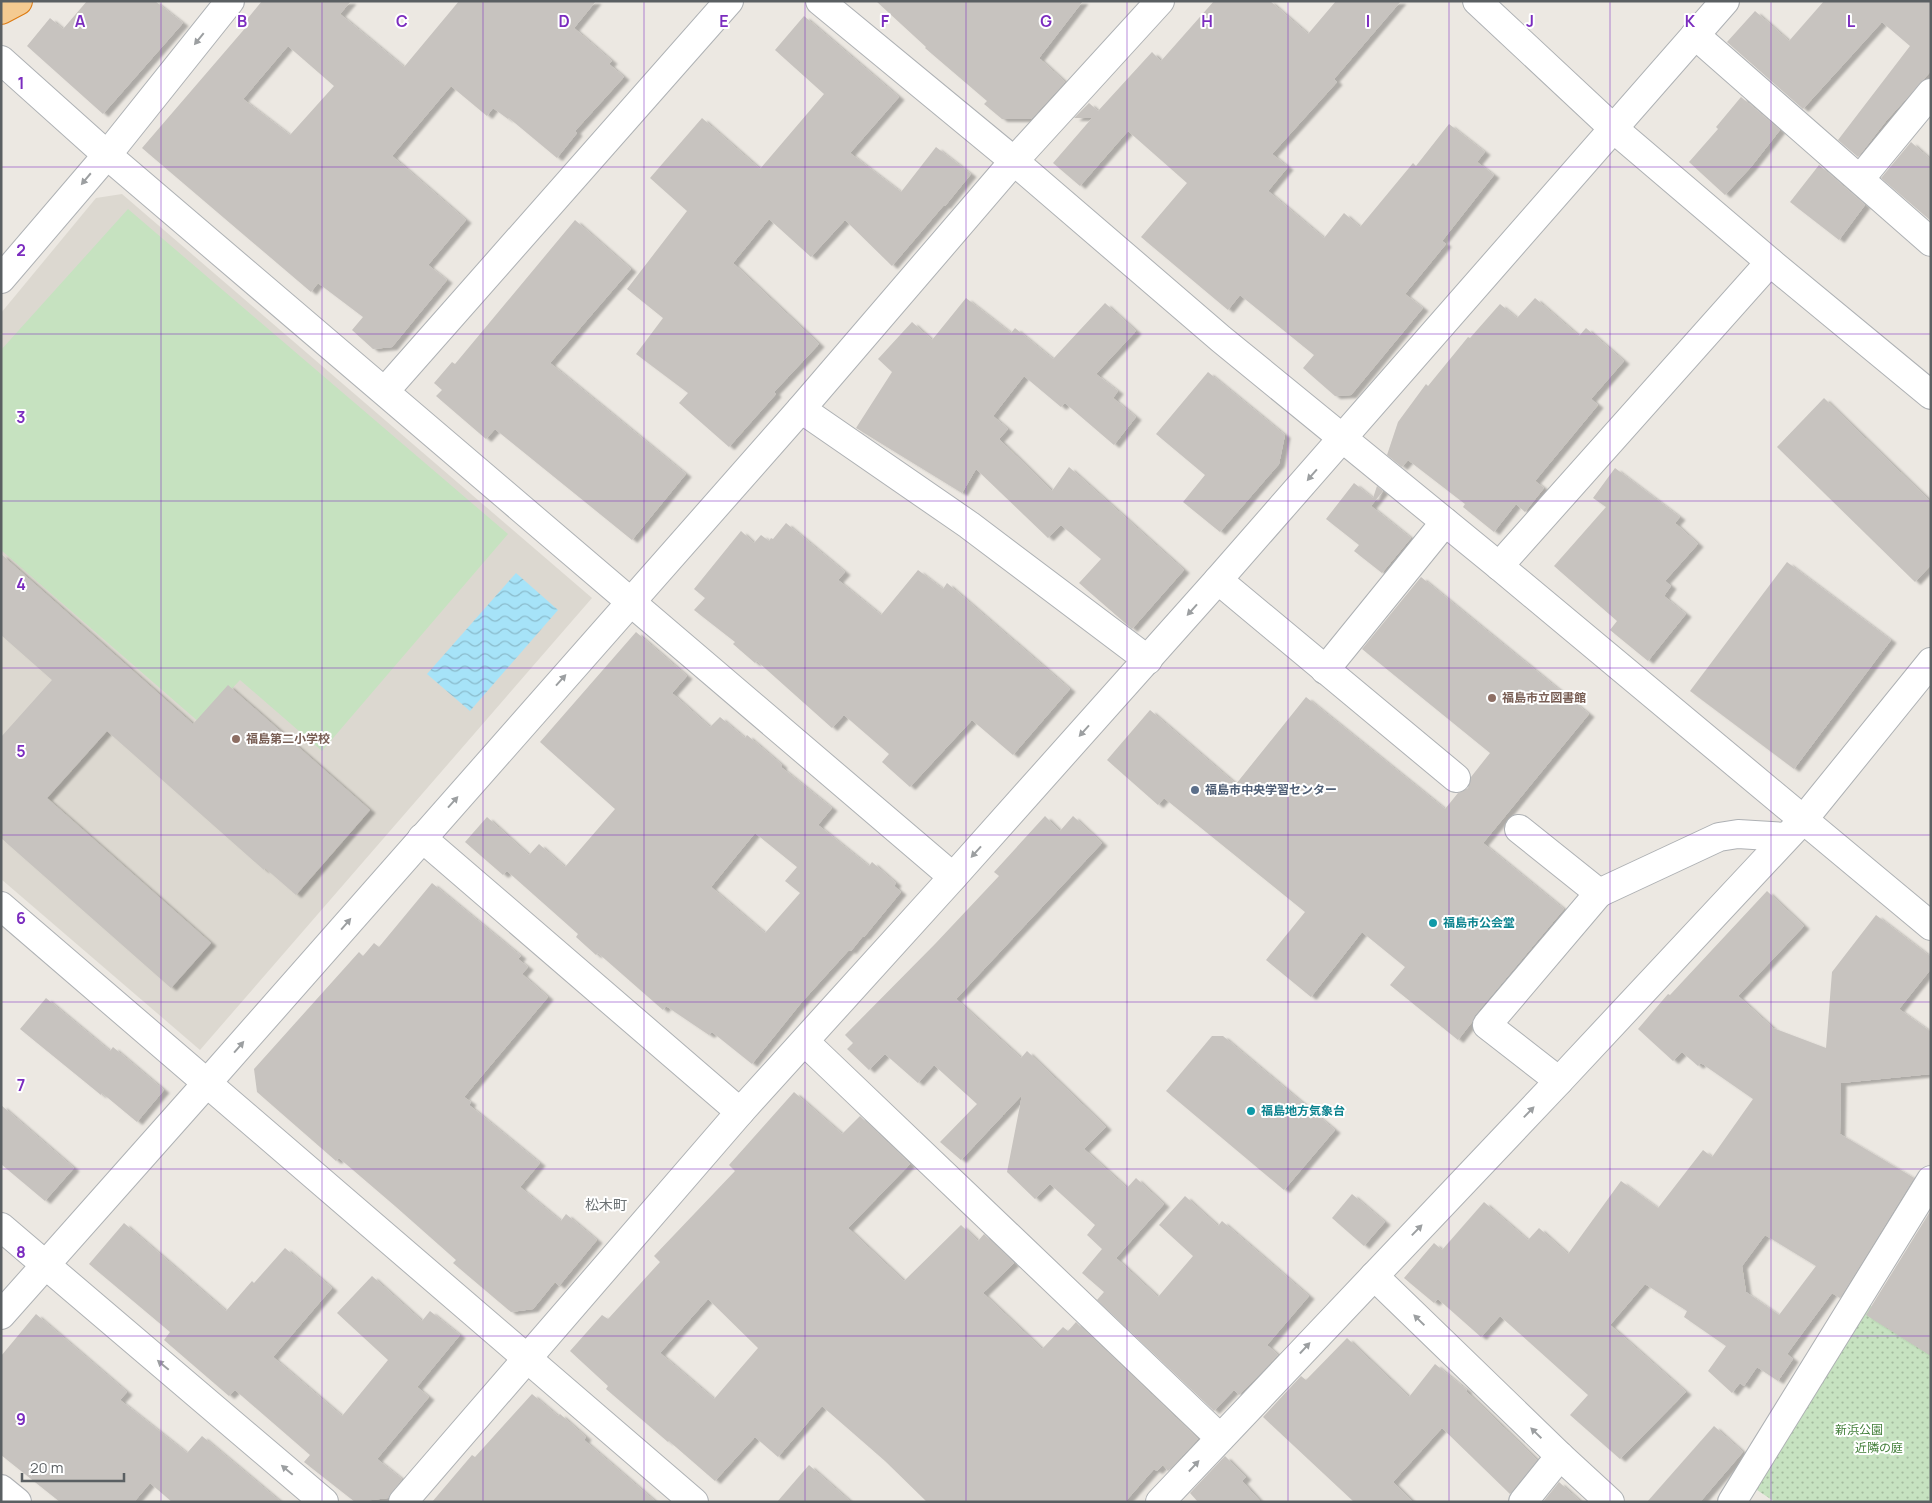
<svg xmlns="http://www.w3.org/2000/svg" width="1932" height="1503" font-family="Manrope,'Noto Sans JP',sans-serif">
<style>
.education{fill:#dcd8d0}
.grass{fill:#c6e2c0}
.park{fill:url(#park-dots)}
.water{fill:url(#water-waves)}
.building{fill:#c7c3bf;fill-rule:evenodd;filter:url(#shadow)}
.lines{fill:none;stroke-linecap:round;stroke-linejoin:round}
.minor-casing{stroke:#aeb1b4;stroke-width:30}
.highway-casing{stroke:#dd7a11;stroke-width:30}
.minor{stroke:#fff;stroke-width:28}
.highway{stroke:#f4ca91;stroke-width:28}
.oneway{fill:#9c9fa1}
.grid{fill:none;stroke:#7b2cbf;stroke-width:1;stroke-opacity:0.55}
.education-dot{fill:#8d6e63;stroke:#fff;stroke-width:2}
.service-dot{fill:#5c6f8a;stroke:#fff;stroke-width:2}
.culture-dot{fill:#0f9aa8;stroke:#fff;stroke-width:2}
.labels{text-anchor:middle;stroke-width:4;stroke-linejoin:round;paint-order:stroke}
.education-label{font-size:12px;font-weight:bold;fill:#785e54;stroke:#fff;text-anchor:start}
.service-label{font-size:12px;font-weight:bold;fill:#4e5e75;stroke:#fff;text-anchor:start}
.culture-label{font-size:12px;font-weight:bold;fill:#0d838f;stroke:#fff;text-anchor:start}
.park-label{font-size:12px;fill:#44803b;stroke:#fff}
.neighbourhood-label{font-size:14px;fill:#6b7174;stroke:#fff}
.grid-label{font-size:16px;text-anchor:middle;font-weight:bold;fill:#7b2cbf;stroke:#fff;stroke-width:4;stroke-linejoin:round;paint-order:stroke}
</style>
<defs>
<pattern id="park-dots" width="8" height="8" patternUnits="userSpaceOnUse" patternTransform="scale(1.25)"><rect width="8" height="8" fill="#c6e2c0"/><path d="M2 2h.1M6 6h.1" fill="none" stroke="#a4ba9f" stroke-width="1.8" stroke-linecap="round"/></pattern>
<pattern id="water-waves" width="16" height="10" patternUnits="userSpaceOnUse" patternTransform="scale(1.25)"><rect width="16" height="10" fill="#a6e3f8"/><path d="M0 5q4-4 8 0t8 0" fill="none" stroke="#8abbcc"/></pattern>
<filter id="shadow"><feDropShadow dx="5.5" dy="3" stdDeviation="1" flood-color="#0004"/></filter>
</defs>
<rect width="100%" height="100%" fill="#ece8e2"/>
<path class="education" d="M122,194L592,598L200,1050L1,879V313L96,198Z"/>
<path class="grass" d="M128,209L508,534L322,751L240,680L200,723L1,550V350Z"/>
<path class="park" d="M1859,1297L1931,1352V1502H1775L1745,1482Z"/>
<path class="water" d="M516,573L558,610L470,711L427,674Z"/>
<g class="building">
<path d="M87,1H155L183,23L103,114L27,46L50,18L63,29Z"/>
<path d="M262,1H351L340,14L404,67L459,1H596L574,28L612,61L609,64L624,77L575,131L577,133L557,158L509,118L508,119L493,108L487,116L451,86L392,156L466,220L428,265L447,280L392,347L373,349L352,330L363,317L318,283L311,292L142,148L247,26L244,23ZM288,46L334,86L290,135L243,99Z"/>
<path d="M876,1H1083L1039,58L1065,82L1031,119H1002L984,104L987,101L925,48L926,47Z"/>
<path d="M1214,1H1270L1308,34L1336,1H1401L1334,79L1337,82L1272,154L1288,167L1268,191L1324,238L1344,213L1360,227L1413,163L1416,166L1449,124L1485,152L1477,162L1494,175L1442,241L1446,244L1405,294L1423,308L1351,395L1335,396L1303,368L1314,355L1240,295L1228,310L1141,237L1187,183L1128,131L1080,186L1053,163L1092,118H1074L1089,103L1098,111L1152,52L1161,61Z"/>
<path d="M1824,1H1931V71L1886,121L1858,157L1838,140L1910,46L1882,22L1803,109L1727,42L1755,11L1789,41Z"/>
<path d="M804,16L899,97L850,153L901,192L936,147L971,174L945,206L944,205L892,266L845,220L811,257L769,219L733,263L819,344L774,392L776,394L729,447L679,403L688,393L636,354L663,318L627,289L687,211L650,178L702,118L760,169L824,94L775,50Z"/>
<path d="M1741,97L1780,130L1751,167L1725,195L1689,162L1718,129L1716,127Z"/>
<path d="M1911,142L1931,160V221L1881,178Z"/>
<path d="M1819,165L1865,205L1839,240L1790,202Z"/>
<path d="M575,220L631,269L550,363L686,474L632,540L495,429L486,439L436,396L442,390L434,383L452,362L455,364Z"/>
<path d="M966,298L1011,333L1015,328L1053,359L1105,303L1136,331L1096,374L1118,391L1113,398L1136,417L1114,445L1065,403L1061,407L1024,376L993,416L1008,429L999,439L1052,491L1069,467L1184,570L1132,629L1079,583L1101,559L1061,525L1048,538L976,469L962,493L856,428L892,372L878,359L912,322L932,340Z"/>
<path d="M1535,298L1579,336L1586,328L1624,361L1591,399L1598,405L1535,481L1544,488L1525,512L1516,504L1494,532L1463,507L1465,504L1408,460L1402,467L1387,455L1398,422L1426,384L1428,386L1468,337L1470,338L1500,304L1517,318Z"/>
<path d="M1208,372L1285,435L1279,464L1220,532L1183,502L1205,475L1156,434Z"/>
<path d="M1824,398L1931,502V565L1915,582L1777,447Z"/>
<path d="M1615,468L1680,517L1675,523L1698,544L1665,581L1671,586L1664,596L1686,614L1648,661L1610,630L1617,621L1554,566L1606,507L1593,498Z"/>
<path d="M1354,483L1373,498L1377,486L1383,491L1371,506L1411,538L1382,573L1354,551L1359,545L1326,519Z"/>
<path d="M786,523L845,572L838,580L881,615L918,570L943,589L947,583L1070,689L1013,755L972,720L910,787L882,762L889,754L844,715L832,728L757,661L755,663L733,644L735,642L694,610L705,598L694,589L741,531L754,543L761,535L769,541L771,538L773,539Z"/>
<path d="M1,554L193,724L228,685L370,810L296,895L265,868L264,870L107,731L47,798L211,943L171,988L1,838V737L52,680L1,635Z"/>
<path d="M1787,562L1891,640L1794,769L1690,691Z"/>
<path d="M1421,577L1589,714L1483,843L1564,909L1475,1015L1472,1022L1458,1040L1390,985L1405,967L1362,932L1311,997L1266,960L1305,912L1164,798L1158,805L1107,760L1150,710L1236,784L1306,697L1445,809L1458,793L1468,788L1471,777L1490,753L1362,649Z"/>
<path d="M636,632L687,676L672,693L710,727L720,717L745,738L747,735L782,765L781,767L832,808L818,825L869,866L872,862L896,883L894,886L901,892L864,937L863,936L851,951L849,950L801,1003L752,1064L712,1032L709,1035L666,1006L663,1010L598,953L596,955L576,937L578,934L507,871L503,875L465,842L487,817L529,855L539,844L565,867L615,809L540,742ZM755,833L797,867L785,881L800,893L765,933L711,887Z"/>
<path d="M1045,816L1060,831L1073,816L1102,843L956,999L1021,1058L1027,1051L1106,1127L1084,1149L1127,1188L1136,1178L1164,1204L1116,1258L1158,1297L1193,1256L1159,1225L1185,1196L1218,1226L1222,1221L1309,1296L1267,1345L1278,1355L1239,1395L1234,1390L1214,1411L1097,1300L1104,1292L1082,1273L1102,1249L1087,1235L1095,1225L1050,1184L1035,1199L1007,1172L1022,1095L961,1160L940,1142L977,1104L934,1065L918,1083L885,1054L869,1070L847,1049L853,1043L845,1035L935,944L999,876L994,872Z"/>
<path d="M432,883L521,956L518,959L528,967L522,974L548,997L464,1097L471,1102L469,1105L540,1163L520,1187L561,1221L566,1214L597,1240L559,1286L555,1282L533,1309L511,1312L453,1263L456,1260L395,1206L339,1158L336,1161L257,1092L254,1069L359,952L363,956L374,943L379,947Z"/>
<path d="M1767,891L1804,926L1738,996L1773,1028L1826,1048L1832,972L1876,915L1931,957V969L1899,1009L1931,1032V1074L1841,1083L1840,1134L1914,1178L1840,1298L1832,1293L1787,1354L1793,1359L1778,1381L1757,1367L1744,1386L1740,1383L1732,1393L1708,1371L1726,1346L1684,1317L1687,1311L1645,1284L1610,1325L1686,1392L1620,1459L1570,1415L1588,1395L1500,1316L1481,1337L1438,1299L1434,1303L1404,1278L1434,1243L1442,1250L1484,1202L1528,1240L1539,1228L1568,1254L1621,1181L1658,1208L1703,1150L1712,1157L1753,1099L1701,1063L1698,1066L1682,1052L1673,1061L1638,1029L1668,994L1670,995ZM1765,1235L1816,1266L1779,1315L1746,1292L1742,1266Z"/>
<path d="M46,998L110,1051L113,1047L164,1090L137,1122L102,1093L101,1095L20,1029Z"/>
<path d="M1212,1036H1223L1335,1130L1284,1190L1166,1091Z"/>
<path d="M794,1092L842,1134L860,1116L910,1164L848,1228L904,1281L961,1225L978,1241L984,1234L1014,1263L983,1293L1042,1349L1063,1327L1068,1331L1076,1322L1198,1439L1168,1471L1163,1465L1157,1471L1154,1469L1125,1502H927L885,1461L822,1406L778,1457L755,1437L715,1481L669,1441L668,1442L606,1389L608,1386L570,1351L602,1315L608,1319L660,1262L654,1256L735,1171L729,1165ZM708,1299L758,1348L714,1399L660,1353Z"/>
<path d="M1,1105L74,1168L45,1201L1,1164Z"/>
<path d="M1352,1194L1385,1222L1364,1246L1332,1218Z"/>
<path d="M1931,1210V1356L1866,1315Z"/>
<path d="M124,1223L226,1311L252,1281L254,1283L285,1248L332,1288L273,1357L342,1416L388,1360L337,1313L372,1276L422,1321L430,1311L460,1335L417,1387L429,1397L377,1459L402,1479L388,1498L355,1502L304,1462L310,1455L235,1390L229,1396L164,1340L170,1332L89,1264Z"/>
<path d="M36,1314L127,1392L120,1400L187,1453L202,1436L281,1502H172L150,1483L134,1502H60L1,1455V1356Z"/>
<path d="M1347,1338L1409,1397L1435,1364L1467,1390L1466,1391L1537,1460L1510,1494L1442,1428L1393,1482L1413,1502H1354L1263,1417L1301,1376L1306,1380Z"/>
<path d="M532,1394L558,1416L560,1414L586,1437L584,1440L656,1502H432L472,1455L475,1457Z"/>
<path d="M1714,1426L1743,1452L1700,1502H1647Z"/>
<path d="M1225,1456L1246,1477L1242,1481L1261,1502H1198L1190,1493Z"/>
<path d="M809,1465L851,1502H777Z"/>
<path d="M1559,1482L1581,1502H1543Z"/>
</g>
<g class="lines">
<defs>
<g id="minor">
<path d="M820,1L1014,161L1221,339L1499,566L1931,926"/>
<path d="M1477,1L1614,129L1770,262L1931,395"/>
<path d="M1695,35L1931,242"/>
<path d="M1,60L107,155L953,877"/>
<path d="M1860,179L1931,93"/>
<path d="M1,279L107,155L230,1"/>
<path d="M385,391L729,1"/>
<path d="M801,409L969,525L1148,660"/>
<path d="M1499,566L1770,262"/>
<path d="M1218,580L1456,778"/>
<path d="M1325,670L1445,522"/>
<path d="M1519,829L1599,893L1719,837L1738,834L1786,837"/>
<path d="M422,838L740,1112"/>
<path d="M1,906L694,1502"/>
<path d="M805,1042L1220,1438"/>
<path d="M1559,1081L1487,1025L1599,893"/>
<path d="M1,1227L324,1502"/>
<path d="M1374,1276L1560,1456L1610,1502"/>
<path d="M1,1315L207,1083L801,409L1014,161L1160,1"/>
<path d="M1,1489L17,1502"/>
<path d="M403,1502L740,1112L953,877L1218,580L1725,1"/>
<path d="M1160,1502L1559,1081L1803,820L1931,662"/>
<path d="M1523,1502L1560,1456"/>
<path d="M1732,1502L1931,1180"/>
</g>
<path id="highway" d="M1,10L18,1"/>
</defs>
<use href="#minor" class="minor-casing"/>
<use href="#highway" class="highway-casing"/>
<use href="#minor" class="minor"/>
<use href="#highway" class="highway"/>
</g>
<defs><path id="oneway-solid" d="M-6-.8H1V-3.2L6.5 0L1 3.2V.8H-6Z" transform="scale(1.25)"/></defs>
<g class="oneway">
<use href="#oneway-solid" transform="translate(199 39) rotate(129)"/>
<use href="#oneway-solid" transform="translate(86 179) rotate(130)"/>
<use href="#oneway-solid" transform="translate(1312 475) rotate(131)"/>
<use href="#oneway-solid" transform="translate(1192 610) rotate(132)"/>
<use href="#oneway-solid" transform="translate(561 680) rotate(-48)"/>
<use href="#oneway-solid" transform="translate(1084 731) rotate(132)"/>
<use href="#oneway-solid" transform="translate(453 802) rotate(-48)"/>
<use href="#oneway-solid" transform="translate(976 852) rotate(132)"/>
<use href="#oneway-solid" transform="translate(346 924) rotate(-49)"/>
<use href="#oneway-solid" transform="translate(239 1047) rotate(-49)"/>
<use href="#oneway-solid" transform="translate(1529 1112) rotate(-46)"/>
<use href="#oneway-solid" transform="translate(1417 1230) rotate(-46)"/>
<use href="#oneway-solid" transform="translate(1419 1320) rotate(-136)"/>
<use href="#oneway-solid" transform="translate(1305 1348) rotate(-47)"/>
<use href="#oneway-solid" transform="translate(163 1365) rotate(-140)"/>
<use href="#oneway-solid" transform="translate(1536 1433) rotate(-136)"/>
<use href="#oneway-solid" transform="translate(1194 1466) rotate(-47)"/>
<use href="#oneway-solid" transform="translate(287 1470) rotate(-140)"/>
</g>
<path class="grid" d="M161,1V1502M322,1V1502M483,1V1502M644,1V1502M805,1V1502M966,1V1502M1127,1V1502M1288,1V1502M1449,1V1502M1610,1V1502M1771,1V1502M1,167H1931M1,334H1931M1,501H1931M1,668H1931M1,835H1931M1,1002H1931M1,1169H1931M1,1336H1931"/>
<g class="education-dot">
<circle cx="1492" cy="698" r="5"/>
<circle cx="236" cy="739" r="5"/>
</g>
<circle class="service-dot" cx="1195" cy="790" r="5"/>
<g class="culture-dot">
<circle cx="1433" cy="923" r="5"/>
<circle cx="1251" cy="1111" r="5"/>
</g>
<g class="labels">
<g class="education-label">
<text x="1502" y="702">福島市立図書館</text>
<text x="246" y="743">福島第二小学校</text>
</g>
<g class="service-label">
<text x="1205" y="794">福島市中央学習センター</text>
</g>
<g class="culture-label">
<text x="1443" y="927">福島市公会堂</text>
<text x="1261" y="1115">福島地方気象台</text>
</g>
<g class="park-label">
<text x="1859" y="1434">新浜公園</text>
<text x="1879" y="1452">近隣の庭</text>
</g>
<g class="neighbourhood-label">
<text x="606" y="1210">松木町</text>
</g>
</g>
<g class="grid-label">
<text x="80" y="27">A</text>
<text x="242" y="27">B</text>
<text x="402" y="27">C</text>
<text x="564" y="27">D</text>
<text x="724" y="27">E</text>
<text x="885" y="27">F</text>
<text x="1046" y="27">G</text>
<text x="1207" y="27">H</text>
<text x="1368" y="27">I</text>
<text x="1530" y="27">J</text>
<text x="1690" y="27">K</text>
<text x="1851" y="27">L</text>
<text x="21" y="89">1</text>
<text x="21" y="256">2</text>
<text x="21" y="423">3</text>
<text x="21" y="590">4</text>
<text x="21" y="757">5</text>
<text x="21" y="924">6</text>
<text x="21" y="1091">7</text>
<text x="21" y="1258">8</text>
<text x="21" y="1425">9</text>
</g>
<rect width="1932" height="1503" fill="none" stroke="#5a5f62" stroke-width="5"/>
<path d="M22 1473v8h102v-8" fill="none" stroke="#5a5f62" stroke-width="2.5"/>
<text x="30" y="1473" font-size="15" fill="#5a5f62" stroke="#ffffff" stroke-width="4" paint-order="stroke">20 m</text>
</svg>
